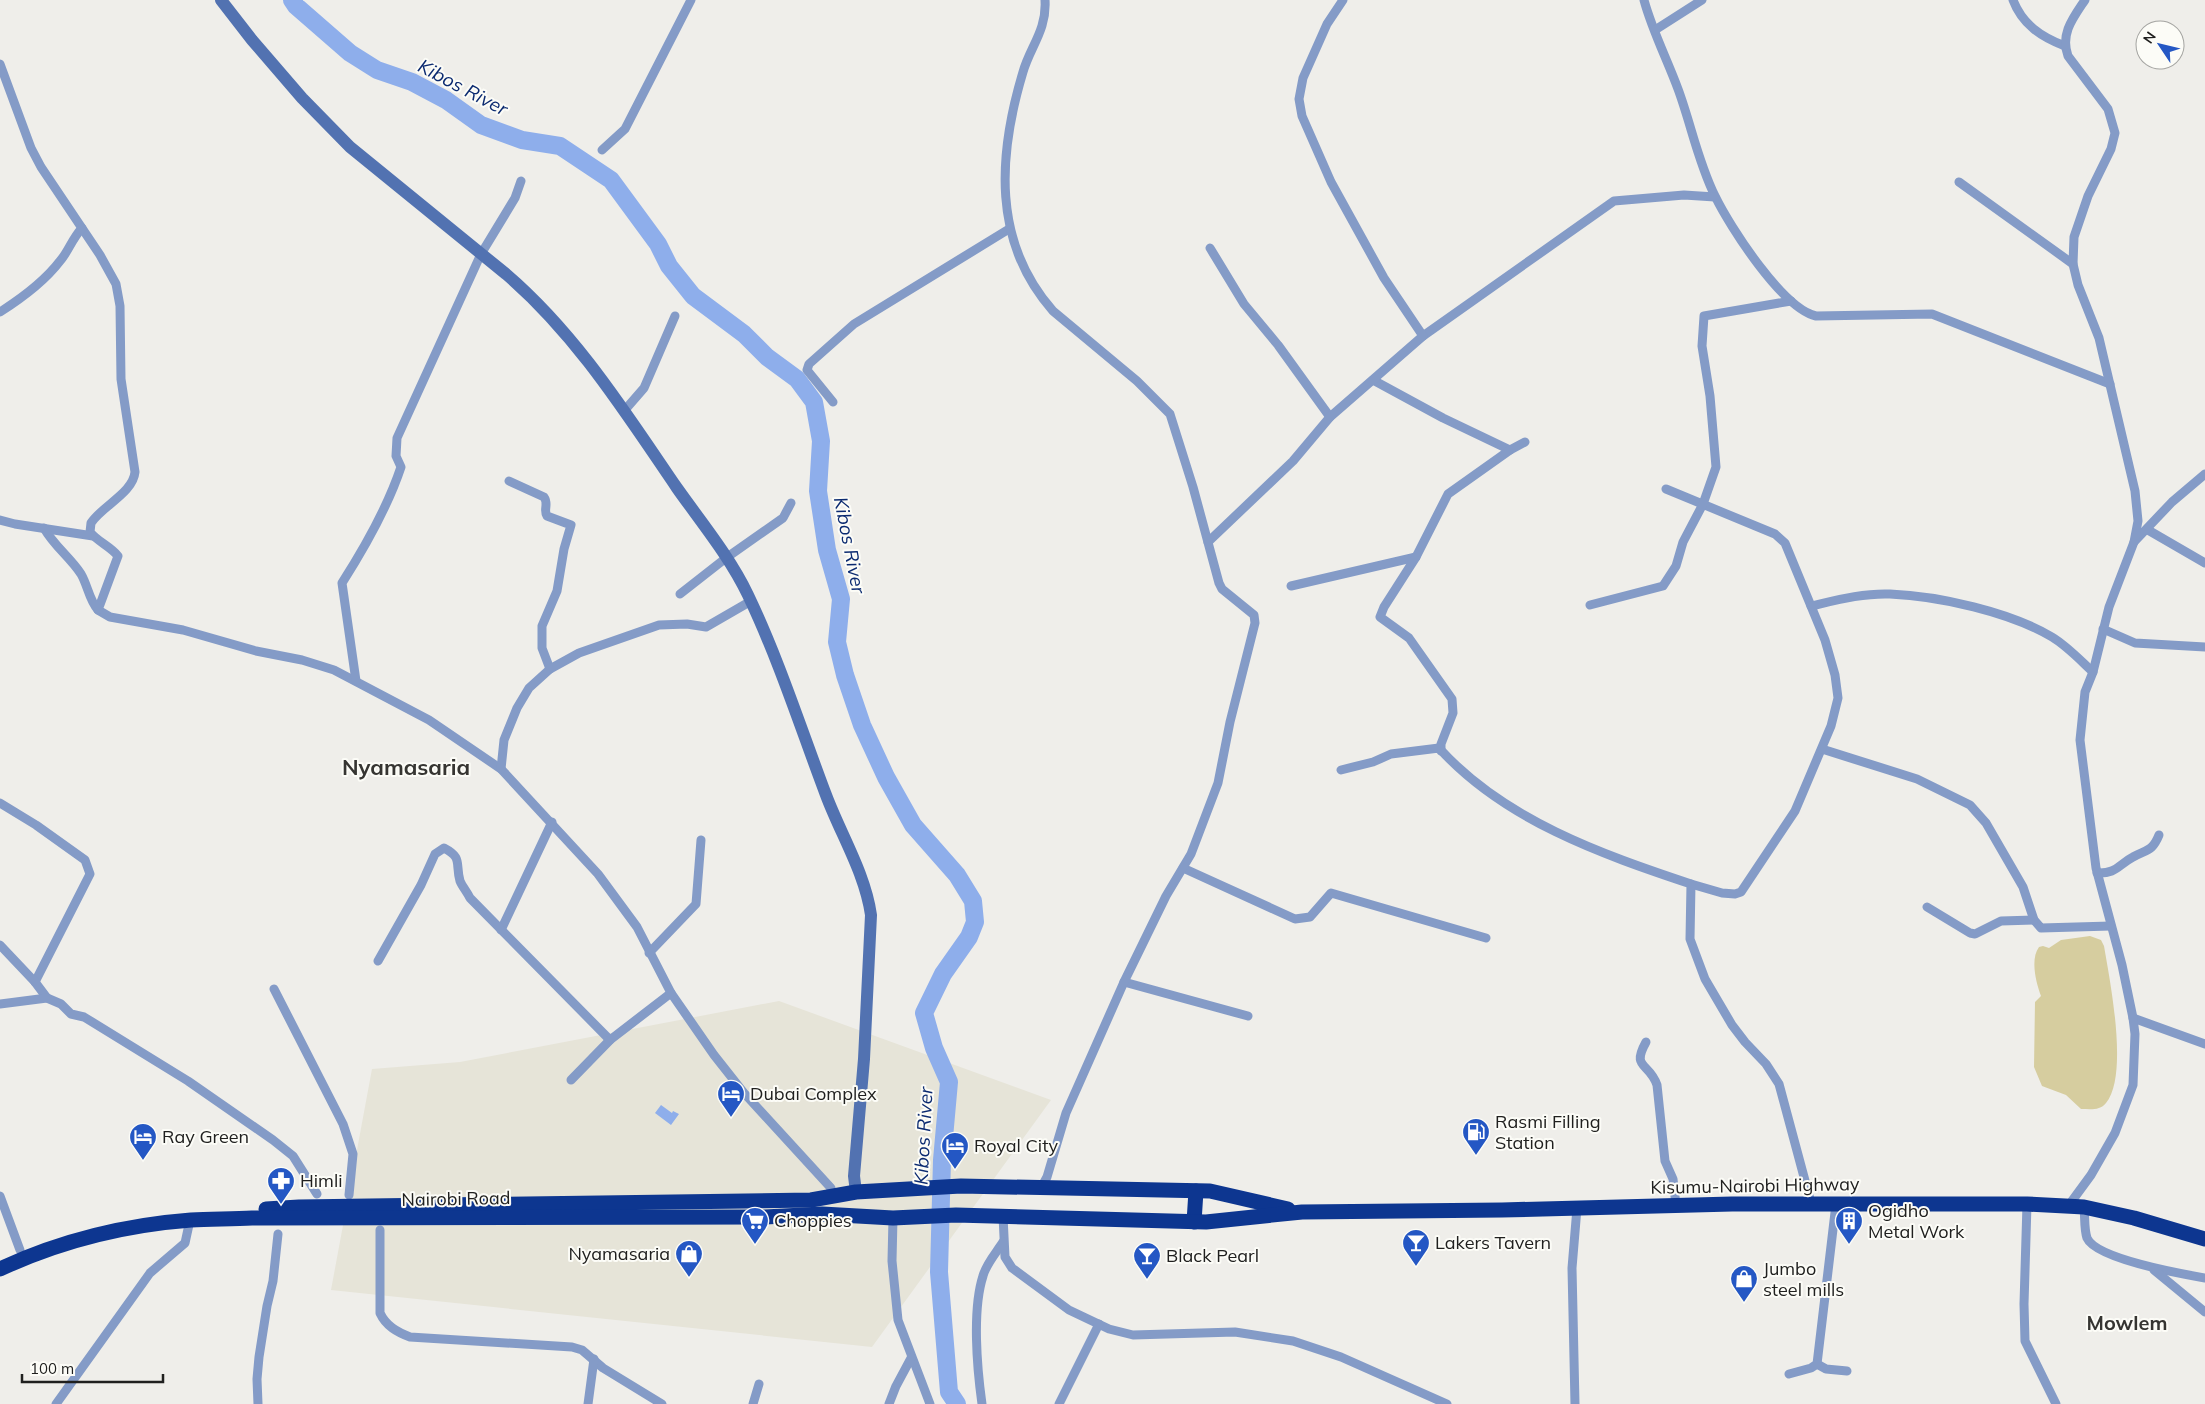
<svg xmlns="http://www.w3.org/2000/svg" width="2205" height="1404" font-family="Mulish,sans-serif">
<style>
.built{fill:#e6e4d8}
.green{fill:#d6cd9f}
.water{fill:#8eaeeb}
.lines{fill:none;stroke-linecap:round;stroke-linejoin:round}
.river{stroke:#8eaeeb;stroke-width:18}
.street{stroke:#849bc7;stroke-width:9}
.secondary{stroke:#5272b1;stroke-width:12}
.highway{stroke:#0d3690;stroke-width:15}
.labels{text-anchor:middle;stroke-width:4;stroke-linejoin:round;paint-order:stroke}
.poi-label{font-size:18px;fill:#20201f;stroke:#fcfcf7;text-anchor:start}
.street-label{font-size:18px;fill:#20201f;stroke:#fcfcf7}
.water-label{font-size:19px;font-style:italic;fill:#0b2a70;stroke:#fcfcf7}
.quarter-label{font-size:20px;font-weight:bold;fill:#363532;stroke:#fcfcf7}
.district-label{font-size:22px;font-weight:bold;fill:#363532;stroke:#fcfcf7}
</style>
<rect width="100%" height="100%" fill="#efeeea"/>
<path class="built" d="M779,1001L1051,1100L872,1347L331,1290L372,1069L460,1062Z"/>
<path class="green" d="M2090,936L2101,940L2104,946C2110,981 2129,1075 2106,1103C2100,1111 2090,1109 2081,1109L2066,1095L2042,1086L2034,1067L2035,1002L2041,996C2036,983 2030,959 2039,947L2043,946L2049,948L2061,940Z"/>
<path class="water" d="M661,1105L672,1113L673,1111L679,1114L671,1125L655,1113Z"/>
<g class="lines">
<path class="river" d="M292,0L296,6L350,53L377,70L412,82L446,100L481,125L522,140L560,146L611,180L658,244L669,266L693,296L744,334L767,357L797,379L814,402L821,441L818,491L827,550L841,599L837,642L845,675L862,725L886,777L913,825L957,875L973,901L975,922L969,937L943,974L924,1013L934,1048L949,1082L942,1160L939,1272L949,1392L957,1404"/>
<g class="street">
<path d="M1644,0C1652,30 1667,59 1678,89C1691,124 1698,162 1715,196C1730,227 1783,309 1816,316L1932,314L2110,384"/>
<path d="M2013,0C2022,24 2041,37 2065,46"/>
<path d="M1655,30L1702,0"/>
<path d="M0,64L31,148L41,167L100,255L116,284L120,306L121,379L135,472C133,493 102,506 91,523L90,532C98,542 110,546 118,556L98,610L110,617L183,630L256,651L302,660L334,670L429,720L501,769L598,874L637,927L671,993L714,1055L744,1093L831,1188"/>
<path d="M602,150L625,129L691,0"/>
<path d="M1959,182L2073,264"/>
<path d="M1210,248L1244,304L1278,345L1330,417"/>
<path d="M0,312C22,298 44,282 60,261C68,252 72,239 82,228"/>
<path d="M1423,336L1614,201L1684,195L1715,197"/>
<path d="M1373,380L1443,418L1510,450"/>
<path d="M833,402L807,370L809,364L854,324L1009,229"/>
<path d="M624,411L644,388L675,316"/>
<path d="M509,481L544,497C549,504 543,510 547,516L571,525L564,549L557,591L542,626V648L550,669"/>
<path d="M1666,489L1775,534L1785,543L1825,640L1835,675L1838,698L1831,726L1795,811L1741,892L1735,894L1722,893L1691,884"/>
<path d="M0,520L15,524L93,536"/>
<path d="M44,528C54,546 70,557 81,574C88,586 89,600 98,610"/>
<path d="M2148,530L2205,563"/>
<path d="M1208,542L1293,461L1330,417L1423,336L1384,278L1331,182L1302,116L1299,99L1303,78L1327,24L1343,0"/>
<path d="M2134,542L2172,502L2205,474"/>
<path d="M1291,586L1416,557"/>
<path d="M680,594L726,558L783,518L791,503"/>
<path d="M1590,605L1663,586L1676,566L1683,542L1703,504L1716,467L1710,396L1702,346L1704,316L1791,301"/>
<path d="M1811,606C1837,600 1863,593 1890,594C1939,596 2010,612 2052,637C2067,646 2080,660 2093,672"/>
<path d="M2103,629L2135,643L2205,647"/>
<path d="M356,681L342,583C365,547 387,509 401,467L396,456L397,438L481,254L515,198L521,181"/>
<path d="M1822,749L1917,779L1970,805L1986,823L2023,887L2034,920L2041,928L2111,926"/>
<path d="M1441,751V744L1453,713L1452,699L1409,638L1380,617L1384,607L1416,557L1448,494L1510,450L1525,442"/>
<path d="M501,769L504,740L517,708L529,688L550,669L579,653L659,625L687,624L706,627L751,601"/>
<path d="M1341,770L1373,762L1391,754L1439,748C1504,820 1601,854 1691,884L1690,939L1705,979L1732,1025L1745,1042L1766,1064L1779,1084L1811,1203"/>
<path d="M0,803L36,825L85,860L90,874L35,982"/>
<path d="M1183,868L1295,919L1310,917L1331,893L1486,938"/>
<path d="M2097,873C2116,874 2118,865 2133,857C2147,849 2152,852 2159,835"/>
<path d="M1927,907L1970,933L1975,934L2001,921L2034,920"/>
<path d="M501,930L552,822"/>
<path d="M0,945L35,982L47,998"/>
<path d="M649,953L696,904L701,840"/>
<path d="M378,961L421,885L435,854L444,848C463,858 455,863 460,881C462,886 467,892 470,898L610,1040"/>
<path d="M1124,982L1248,1016"/>
<path d="M274,989L343,1124L353,1154L349,1195"/>
<path d="M0,1004L47,998L61,1004L71,1014L84,1017L188,1081L273,1140L293,1156L317,1194"/>
<path d="M2133,1018L2205,1044"/>
<path d="M1646,1042C1631,1069 1649,1062 1657,1085L1665,1161L1673,1179L1676,1205"/>
<path d="M571,1080L610,1040L671,993"/>
<path d="M1041,1188L1047,1177L1066,1113L1124,982L1166,896L1191,854L1218,783L1230,722L1255,623L1254,615L1222,589L1219,583L1193,487L1170,414L1137,381L1053,311C992,242 998,155 1023,72C1030,47 1047,30 1045,0"/>
<path d="M0,1196L20,1250"/>
<path d="M2027,1204L2024,1304L2025,1341L2056,1404"/>
<path d="M2069,1205L2091,1175L2115,1133L2133,1085L2135,1034L2133,1018L2122,965L2096,868L2080,740L2085,692L2093,672L2109,607L2134,542L2138,521L2135,491L2099,338L2078,285L2073,264L2074,237L2088,196L2111,149L2115,133L2108,109L2068,56C2060,34 2073,18 2085,0"/>
<path d="M2084,1207C2085,1216 2084,1229 2087,1238C2096,1259 2182,1274 2205,1278"/>
<path d="M1003,1216L1005,1257L1012,1268L1069,1310L1109,1329L1133,1335L1235,1332L1293,1341L1341,1357L1447,1404"/>
<path d="M893,1218L892,1261L898,1320L930,1404"/>
<path d="M380,1230V1313C386,1326 397,1332 410,1337L572,1347L582,1350L603,1368L662,1404"/>
<path d="M2154,1270L2205,1312"/>
<path d="M1817,1364L1826,1369L1847,1371"/>
<path d="M1789,1374L1811,1368L1817,1364L1836,1204"/>
<path d="M56,1404L150,1273L185,1243L190,1220"/>
<path d="M258,1404L257,1379L259,1357L267,1306L273,1281L278,1234"/>
<path d="M588,1404L594,1359"/>
<path d="M753,1404L759,1384"/>
<path d="M889,1404L896,1386L911,1358"/>
<path d="M982,1404C977,1368 972,1310 983,1276C986,1264 996,1253 1003,1242"/>
<path d="M1059,1404L1099,1324"/>
<path d="M1575,1404L1572,1268L1577,1208"/>
</g>
<path class="secondary" d="M221,0L252,40L302,98L350,147L506,274C576,334 625,412 677,488C701,522 730,557 748,595C779,660 801,729 826,795C841,835 865,873 871,915L864,1059L854,1176L856,1192"/>
<g class="highway">
<path d="M266,1209L299,1207L811,1200L856,1192L961,1186L1210,1191L1288,1209"/>
<path d="M1194,1222L1196,1191"/>
<path d="M0,1269C60,1241 125,1225 191,1220C211,1219 232,1219 252,1218L765,1217L822,1214L893,1218L956,1215L1206,1222L1302,1212L1502,1210L1732,1204H2027L2084,1207L2134,1218L2205,1239"/>
</g>
</g>
<defs>
<symbol id="hotel-pin" viewBox="-11 -11 22 30"><path d="M0 17L-7.5 6A9.5 9.5 0 1 1 7.5 6Z" fill="#2457c4" stroke="#fcfcf7"/><path d="M-6-4.5h1.5V1H6V5H4.5V3h-9V5H-6ZM-4 0a1.8 1.8 0 1 1 3.6 0ZM.5 0V-2.5h3Q6-2.5 6 0Z" fill="#fff"/></symbol>
<symbol id="fuel-pin" viewBox="-11 -11 22 30"><path d="M0 17L-7.5 6A9.5 9.5 0 1 1 7.5 6Z" fill="#2457c4" stroke="#fcfcf7"/><path d="M-5.5-6h7V0h2V4h1.3V-2.5L3-4.5l.8-.8L6-3V5H2.5V1h-1V6h-7ZM-4.2-4.7v3.2H.2V-4.7Z" fill="#fff"/></symbol>
<symbol id="pharmacy-pin" viewBox="-11 -11 22 30"><path d="M0 17L-7.5 6A9.5 9.5 0 1 1 7.5 6Z" fill="#2457c4" stroke="#fcfcf7"/><path d="M-2-6h4v4h4v4h-4v4h-4v-4h-4v-4h4Z" fill="#fff"/></symbol>
<symbol id="supermarket-pin" viewBox="-11 -11 22 30"><path d="M0 17L-7.5 6A9.5 9.5 0 1 1 7.5 6Z" fill="#2457c4" stroke="#fcfcf7"/><path d="M-6-5.5h2.5l.6 2H6L4.5 2H-2.5L-4.4-4H-6ZM-1.5 3.2a1.3 1.3 0 1 0 .1 0ZM3 3.2a1.3 1.3 0 1 0 .1 0Z" fill="#fff"/></symbol>
<symbol id="building-pin" viewBox="-11 -11 22 30"><path d="M0 17L-7.5 6A9.5 9.5 0 1 1 7.5 6Z" fill="#2457c4" stroke="#fcfcf7"/><path d="M-4-6H4V6H1V3H-1V6H-4ZM-2.5-4.3h1.7v1.8h-1.7ZM.8-4.3h1.7v1.8H.8ZM-2.5-1h1.7V.8h-1.7ZM.8-1h1.7V.8H.8Z" fill="#fff"/></symbol>
<symbol id="bar-pin" viewBox="-11 -11 22 30"><path d="M0 17L-7.5 6A9.5 9.5 0 1 1 7.5 6Z" fill="#2457c4" stroke="#fcfcf7"/><path d="M-6-5H6L.8 .8V4.5H3.5V6h-7V4.5H-.8V.8Z" fill="#fff"/></symbol>
<symbol id="shop-pin" viewBox="-11 -11 22 30"><path d="M0 17L-7.5 6A9.5 9.5 0 1 1 7.5 6Z" fill="#2457c4" stroke="#fcfcf7"/><path d="M-5-2.5h2.3a2.7 3.5 0 0 1 5.4 0H5L5.5 6h-11ZM-1.5-2.5h3a1.5 2.3 0 0 0-3 0Z" fill="#fff"/></symbol>
</defs>
<g fill-rule="evenodd">
<use href="#hotel-pin" x="715" y="1078" width="32" height="43"/>
<use href="#fuel-pin" x="1460" y="1116" width="32" height="43"/>
<use href="#hotel-pin" x="127" y="1121" width="32" height="43"/>
<use href="#hotel-pin" x="939" y="1130" width="32" height="43"/>
<use href="#pharmacy-pin" x="265" y="1165" width="32" height="43"/>
<use href="#supermarket-pin" x="739" y="1205" width="32" height="43"/>
<use href="#building-pin" x="1833" y="1205" width="32" height="43"/>
<use href="#bar-pin" x="1400" y="1227" width="32" height="43"/>
<use href="#shop-pin" x="673" y="1238" width="32" height="43"/>
<use href="#bar-pin" x="1131" y="1240" width="32" height="43"/>
<use href="#shop-pin" x="1728" y="1263" width="32" height="43"/>
</g>
<g class="labels">
<g class="poi-label">
<text x="750" y="1100">Dubai Complex</text>
<text x="1495" y="1128">Rasmi Filling<tspan x="1495" dy="21">Station</tspan></text>
<text x="162" y="1143">Ray Green</text>
<text x="974" y="1152">Royal City</text>
<text x="300" y="1187">Himli</text>
<text x="1868" y="1217">Ogidho<tspan x="1868" dy="21">Metal Work</tspan></text>
<text x="774" y="1227">Choppies</text>
<text x="1435" y="1249">Lakers Tavern</text>
<text x="670" y="1260" text-anchor="end">Nyamasaria</text>
<text x="1166" y="1262">Black Pearl</text>
<text x="1763" y="1275">Jumbo<tspan x="1763" dy="21">steel mills</tspan></text>
</g>
<g class="street-label">
<text transform="translate(1755 1186) rotate(-1)" y="6">Kisumu-Nairobi Highway</text>
<text transform="translate(456 1199) rotate(-1)" y="6">Nairobi Road</text>
</g>
<g class="water-label">
<text transform="translate(463 87) rotate(28)" y="7">Kibos River</text>
<text transform="translate(850 545) rotate(79)" y="7">Kibos River</text>
<text transform="translate(923 1136) rotate(-87)" y="7">Kibos River</text>
</g>
<g class="quarter-label">
<text x="2127" y="1330">Mowlem</text>
</g>
<g class="district-label">
<text x="406" y="775">Nyamasaria</text>
</g>
</g>
<g transform="translate(2160 45) rotate(305)"><circle r="24" fill="#fcfcf7" stroke="#a4a4a1"/>
<path d="M0-4L9 19L0 12L-9 19Z" fill="#2457c4"/>
<text y="-8" font-size="14" font-weight="bold" text-anchor="middle" fill="#20201f">N</text>
</g>
<path d="M22 1374v8h141v-8" fill="none" stroke="#20201f" stroke-width="2.5"/>
<text x="30" y="1374" font-size="15" fill="#20201f" stroke="#fcfcf7" stroke-width="4" paint-order="stroke">100 m</text>
</svg>
